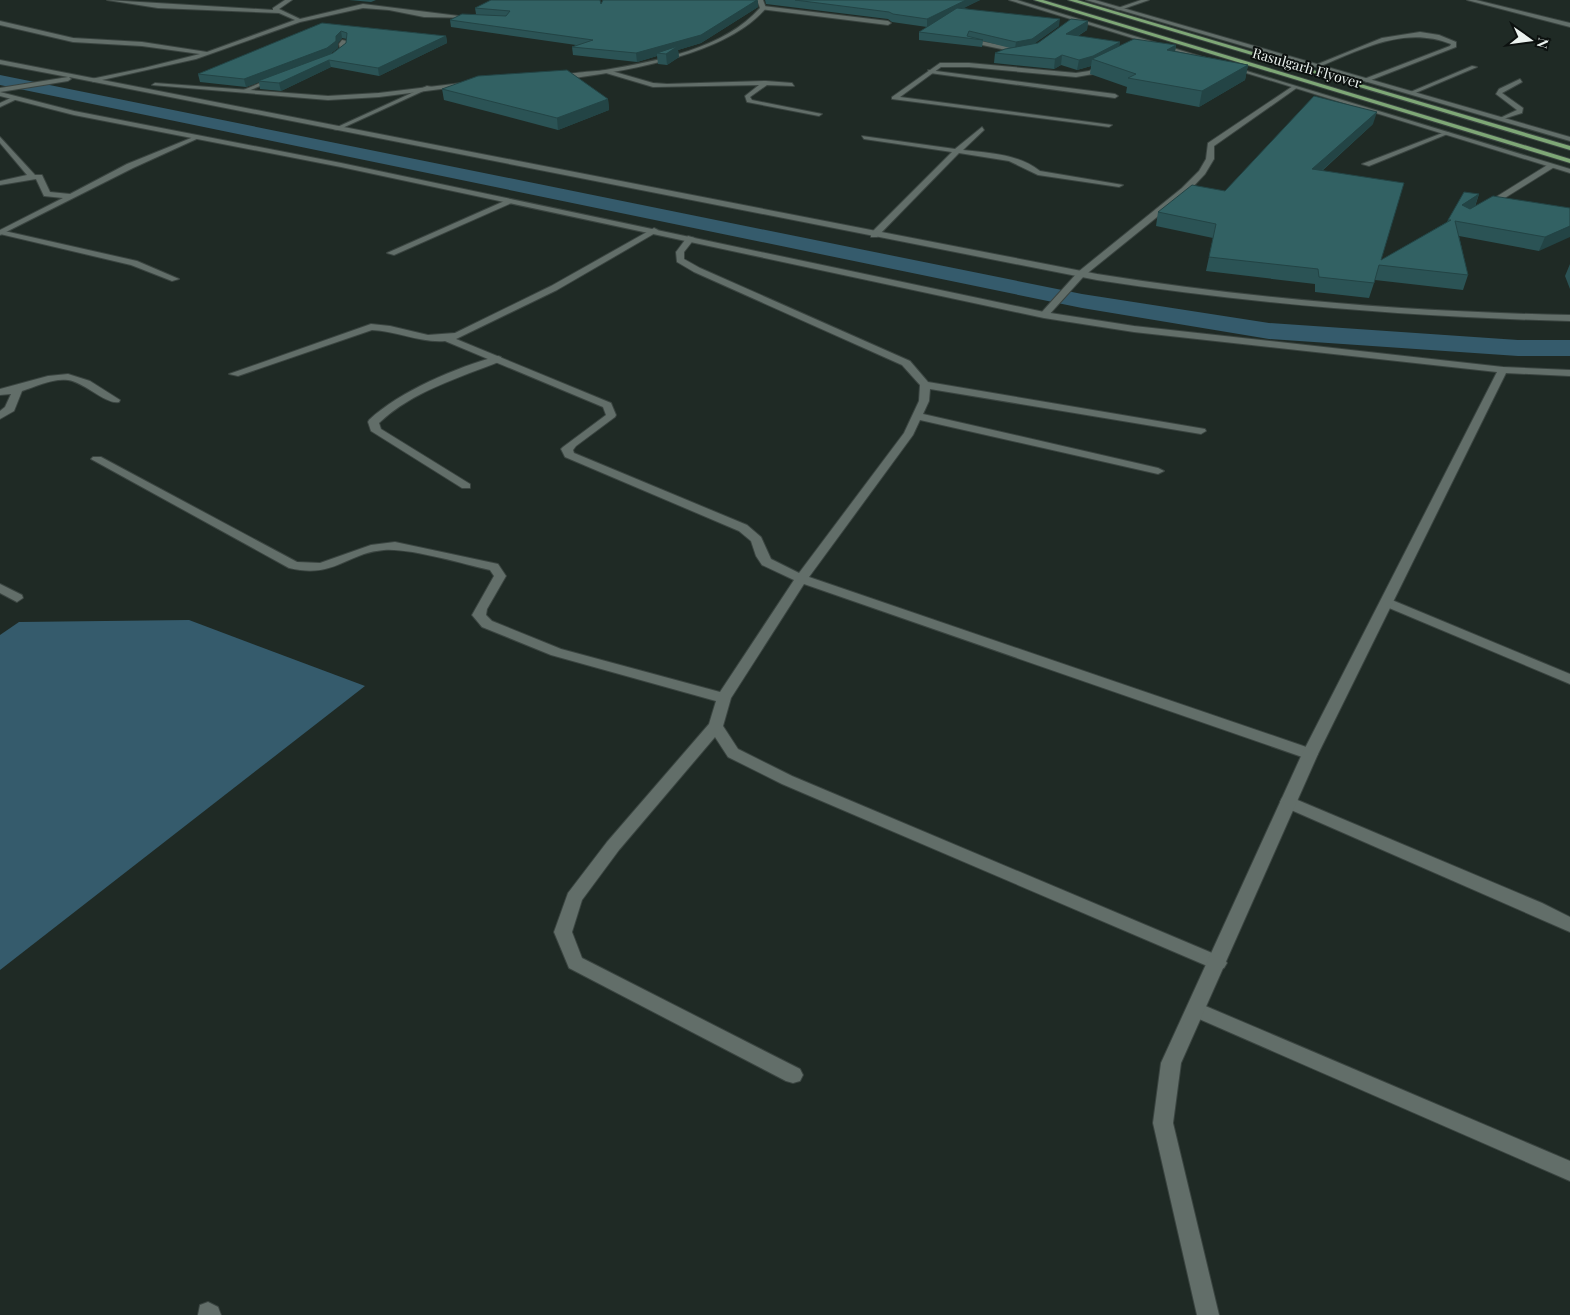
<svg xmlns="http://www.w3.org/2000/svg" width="1570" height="1315" font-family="'Playfair Display',serif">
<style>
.water{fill:#355b6c}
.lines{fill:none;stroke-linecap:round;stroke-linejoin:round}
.canal{fill:#355b6c;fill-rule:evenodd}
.service-casing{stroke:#3a4440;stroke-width:2}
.minor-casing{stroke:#3a4440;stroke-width:2}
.tertiary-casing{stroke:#3a4440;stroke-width:2}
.trunk-casing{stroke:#3a4440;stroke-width:2}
.service{fill:#626e69;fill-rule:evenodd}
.minor{fill:#626e69;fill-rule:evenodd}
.tertiary{fill:#626e69;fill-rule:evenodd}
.trunk{fill:#7ea776;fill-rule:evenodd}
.wall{fill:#2b5355;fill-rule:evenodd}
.shaded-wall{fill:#234445}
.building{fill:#326163;stroke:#234445}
.labels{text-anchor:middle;stroke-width:4;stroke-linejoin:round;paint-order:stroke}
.far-street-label{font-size:14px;fill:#ecf3f0;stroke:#0c110f}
</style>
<rect width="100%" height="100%" fill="#1f2a25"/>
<path class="water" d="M189,620L365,686L0,970V635L19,622Z"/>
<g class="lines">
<path class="canal" d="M0,75L1082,294L1269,323L1518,340H1570V356H1518L1269,339L1082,308L0,85Z"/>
<defs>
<g id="service">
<path d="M1141,0H1149L1120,10L1115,9Z"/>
<path d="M1467,0H1476L1570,23V27Z"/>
<path d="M1420,32L1439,35L1456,42V47L1366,82L1364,79L1450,46L1451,44C1404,25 1361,50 1318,67L1313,66L1382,38Z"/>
<path d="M1472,66L1477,67L1413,94L1408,93Z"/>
<path d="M928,70L1115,94L1118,96L1115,98L930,73Z"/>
<path d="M1520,79L1522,82L1502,93L1523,108L1522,113L1500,120V118L1517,110L1496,94L1499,89Z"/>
<path d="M1445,132L1450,133L1369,166L1362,164Z"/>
<path d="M1549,164L1556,166L1487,209L1480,207Z"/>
<path d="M509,199L516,201L394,255L387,253Z"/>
<path d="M0,230L137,261L179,279L172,281L131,265L0,234Z"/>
<path d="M498,356L501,357V361C459,378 413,391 379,423L381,429L470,484V488H462L371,431L368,422L369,420C400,391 457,367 498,356Z"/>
</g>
<g id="minor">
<path d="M107,0L273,10V8L285,0H292L279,9L300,19L363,4L475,18L424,17L389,10L363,8L300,22L196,59L93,82L91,79L144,68L200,54L142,46L73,42L0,25V21L73,38L142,42L207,52L295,20L279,13L158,8Z"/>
<path d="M763,6L888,21L891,23L888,25L761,9Z"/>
<path d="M970,39L1021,49L1024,51L1021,53L968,42Z"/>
<path d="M342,40L347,41L346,50L333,59H329V57L340,49L339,44Z"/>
<path d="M940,63H969L1076,73L1089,71L1103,63H1107V65L1093,74L1076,77L969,67H941L900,97L1112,125L1109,127L892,99V97Z"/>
<path d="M608,70L653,83L667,84L766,81L792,83L794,86L767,85L750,97L752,100L822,114L819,116L747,102L745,96L759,85L653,87L606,73Z"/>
<path d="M274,77L279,78L246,92L241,91Z"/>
<path d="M427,86L432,87L338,130L333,129Z"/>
<path d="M1293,86L1298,87L1214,146V159L1205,174L1188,192L1084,276L1047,317H1041V313L1078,272L1182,188L1199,171L1206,159L1208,143Z"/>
<path d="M15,96L17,99L0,107V103Z"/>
<path d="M982,127L984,130L963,150C990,153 1018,154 1040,171L1123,185L1119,187L1038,175L1009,161L959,153L877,237H871V233L952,152L864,139L862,136L955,149Z"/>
<path d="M196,136L201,137L133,168L0,235V230L63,198L44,196L36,179L0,185V181L27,175L0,143V137L35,175H42L50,192L70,194L127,164Z"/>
<path d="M654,228L658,230L657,232L557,290L456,339L611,403L616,415L615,417L576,446L573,450L574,453L747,525L761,537L771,559L799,573L904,433L919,401L920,385L902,365L694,272L677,262L676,252L688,236L695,238L684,252V259L700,268L910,361L928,382L1205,429L1206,431L1201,434L930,389L929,401L923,414L1158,468L1164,471L1158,474L920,420L913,435L809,577L1315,750L1318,754L1315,758H1305L804,584L731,698L723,726L738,749L792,776L1224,958L1227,963L1224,968L1218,970L1212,968L782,784L728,757L715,737L619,850L582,900L572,932L582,958L800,1069L803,1075L800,1081L793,1083L786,1081L569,968L554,932L568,893L607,842L709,724L716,701L551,655L482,627L472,615L494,576L490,570C463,564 410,548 384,550C346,553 335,579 289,568L91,459L93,457H101L297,562L320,563L371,545L395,542L498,564L506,576L487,609L486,615L492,621L561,649L720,692L794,580L762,565L756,556L751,541L739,531L565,457L561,449L563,447L602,418L606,415L603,407L445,341C420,343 397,331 372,330L238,376L229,374L371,324L390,326L428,335L455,333L551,286Z"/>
<path d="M68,374L90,381L120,400L119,402C106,405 84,382 68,380C53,378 37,386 22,391L14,411L0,419V411L5,407L11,394L0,395V389L48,376Z"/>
<path d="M0,584L22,595L23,598L17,602L0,593Z"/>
<path d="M1387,598L1570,674V684L1382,605L1380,602Z"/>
<path d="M1288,796L1542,903L1570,917V932L1282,806L1280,802L1282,798Z"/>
<path d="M1196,1002L1570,1161V1181L1190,1015L1187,1010L1190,1005Z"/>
<path d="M208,1302L218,1307L221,1315H198L200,1305Z"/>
</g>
<g id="tertiary">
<path d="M757,0H763L766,8C727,56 618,73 559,80L556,78C566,72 592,72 605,70C657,61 724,49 760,8Z"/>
<path d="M1009,0H1017L1209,59L1204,60Z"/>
<path d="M1086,0H1095L1570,137V141Z"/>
<path d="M0,60L1097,274C1254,299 1411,312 1570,315V321C1411,317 1254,304 1097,280L69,77L71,79L68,81L0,92V88L68,77L0,64Z"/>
<path d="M1227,65L1570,169V173L1227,67Z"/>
<path d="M470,82L472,85L379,97L328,100L152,85L155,83L328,96L379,93Z"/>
<path d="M0,92L74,111L341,163L1044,312L1134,326L1503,367L1570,370V376L1506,373L1318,754L1181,1063L1173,1123L1219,1315H1197L1153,1123L1161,1063L1302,754L1497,372L1134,332L1044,318L341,167L74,115L0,96Z"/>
</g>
<g id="trunk">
<path d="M1034,0H1043L1570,159V163Z"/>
<path d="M1068,0H1077L1570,146V150Z"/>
</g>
</defs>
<use href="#service" class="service-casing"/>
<use href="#minor" class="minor-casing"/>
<use href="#tertiary" class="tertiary-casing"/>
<use href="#trunk" class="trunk-casing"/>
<use href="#service" class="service"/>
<use href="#minor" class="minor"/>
<use href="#tertiary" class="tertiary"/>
<use href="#trunk" class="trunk"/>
</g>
<g class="wall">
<path d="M349,0H376L371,2Z"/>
<path d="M765,0H980L963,8L1059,26L1035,43H1038L1088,21L1087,30L1078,36L1120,42L1119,46L1176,45L1175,51L1248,65L1245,80L1199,107L1126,93L1127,87L1090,74L1091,66L1077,70L1061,65L1054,69L994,63L995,53L1010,48L983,41L982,47L919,40V32L931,25L927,27L892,22L888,19L766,4Z"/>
<path d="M601,4L758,7L701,43L678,50L679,57L667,65L658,64L657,56L637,62L573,55L572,47L576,45L451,27L450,20L476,14L475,8Z"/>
<path d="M322,23L446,36L447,43L379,76L331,67L281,91L260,89L259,82L246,87L200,82L198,74ZM342,38L347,39L346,43L333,53L330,54L338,48V43Z"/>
<path d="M442,89L608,99L609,110L558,130L444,100Z"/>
<path d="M1373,124L1322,171L1381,260L1447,222L1448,220L1479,194L1475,207L1570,208L1539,251L1459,236L1468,275L1463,290L1375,280L1369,298L1315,292V284L1206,271L1213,238L1156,226L1158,212L1225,191Z"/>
<path d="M1570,264V289L1565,276Z"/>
</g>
<g class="shaded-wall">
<path d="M758,0V7L701,43L678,50L679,57L667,65L666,54L657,53V56L637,62L636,53Z"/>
<path d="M966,0H980L927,27V19Z"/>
<path d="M1060,19L1059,26L1031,46L1015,49L1016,42Z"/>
<path d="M1088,21L1087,30L1065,43L1066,34Z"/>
<path d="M341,31L342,38L338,43V48L328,55L258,81L259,82L246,87L244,79Z"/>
<path d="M446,36L447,43L379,76L378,68Z"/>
<path d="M1120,42L1118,51L1092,59L1091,66L1077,70L1079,60Z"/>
<path d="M1176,45L1174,59L1167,50Z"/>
<path d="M1062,55L1061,65L1054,69L1055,59Z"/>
<path d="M329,60L331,67L281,91L279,83Z"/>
<path d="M1248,65L1245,80L1199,107L1202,91Z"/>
<path d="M608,99L609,110L558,130L557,118Z"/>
<path d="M1377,112L1373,124L1309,182L1312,169Z"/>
<path d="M1479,194L1474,208L1457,219L1462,205Z"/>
<path d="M1570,226V237L1539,251L1545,237Z"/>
</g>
<g class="building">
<path d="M491,0H600L601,4L603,0H757L701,35L636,53L572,47L593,40L450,20L462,14L506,16L510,11L475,8Z"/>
<path d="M795,0H966L927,19L893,14L889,12Z"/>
<path d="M957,8L1060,19L1032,39L1016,42L969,31L967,36L983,40L919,32Z"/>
<path d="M1071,19L1088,21L1066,34L1120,42L1093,56L1079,60L1062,55L1055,59L995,53L1005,49L1038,43Z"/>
<path d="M322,23L446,36L378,68L329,60L279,83L258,81L333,53L346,43L347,33L341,31L336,36V41L327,48L244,79L198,74Z"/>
<path d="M1134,39L1176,45L1167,50L1248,65L1202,91L1128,78L1136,74L1092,59Z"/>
<path d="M678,46L666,54L657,53Z"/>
<path d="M567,70L608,99L557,118L442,89L478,76Z"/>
<path d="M1314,96L1377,112L1312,169L1404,183L1381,260L1451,220H1448L1464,192L1479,194L1462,205L1470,209L1493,196L1570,208V226L1545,237L1455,221L1468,275L1379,265L1374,283L1319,277L1318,269L1209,257L1216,224L1158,212L1192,185L1225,191Z"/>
</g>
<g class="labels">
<g class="far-street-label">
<text transform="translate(1307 68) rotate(16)" y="5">Rasulgarh Flyover</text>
</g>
</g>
<g transform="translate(1530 40) rotate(104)" stroke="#0c110f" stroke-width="4" paint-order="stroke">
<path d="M0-4L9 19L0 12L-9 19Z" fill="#ecf3f0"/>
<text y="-8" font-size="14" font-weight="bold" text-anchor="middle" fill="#ecf3f0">N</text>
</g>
</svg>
